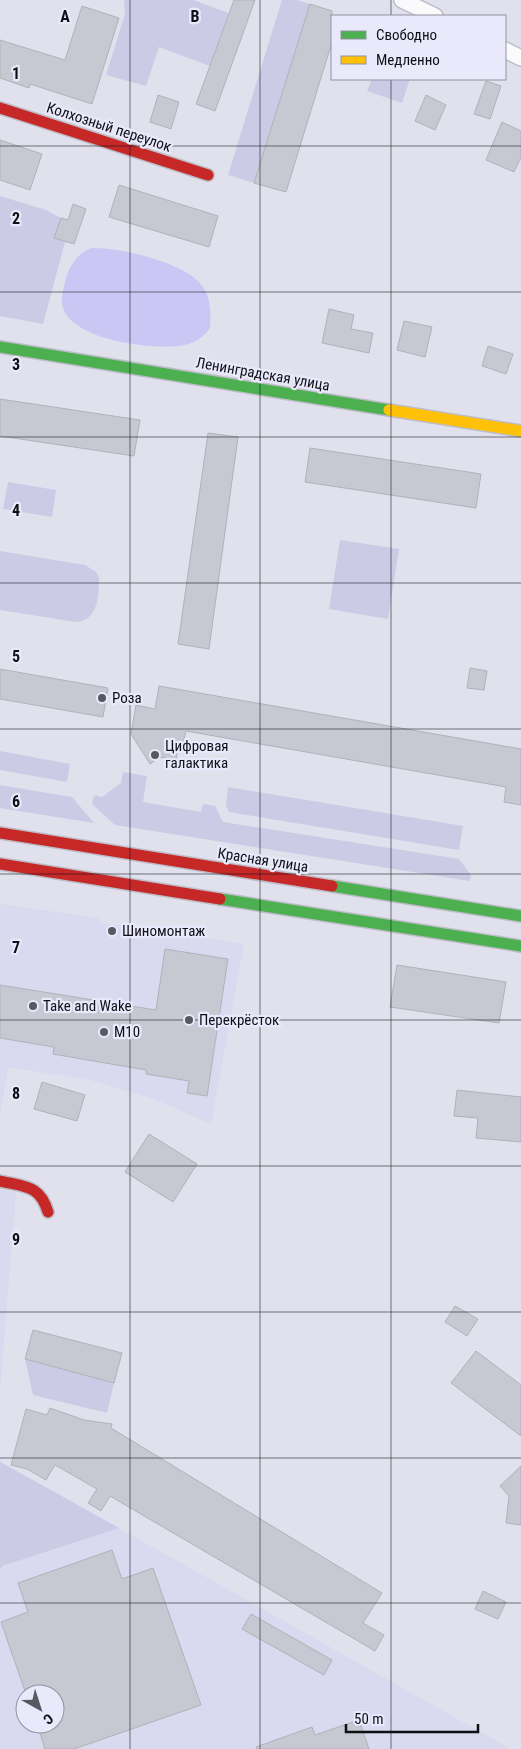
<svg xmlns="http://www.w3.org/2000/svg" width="521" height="1749" font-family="'Roboto Condensed',sans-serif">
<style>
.built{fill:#d9d9ef;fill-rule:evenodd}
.green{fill:#cccae5}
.water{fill:#cbc7f5}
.building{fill:#c8c8d2;stroke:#b1b1ba}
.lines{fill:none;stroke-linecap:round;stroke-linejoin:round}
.street-casing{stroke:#bdbdc7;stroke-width:18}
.fast-casing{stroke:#bdbdc7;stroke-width:14}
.slow-casing{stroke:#bdbdc7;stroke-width:14}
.jam-casing{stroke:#bdbdc7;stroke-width:14}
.street{stroke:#fafafc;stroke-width:15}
.fast{stroke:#4caf50;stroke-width:11}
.slow{stroke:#ffc107;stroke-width:11}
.jam{stroke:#c62828;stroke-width:11}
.grid{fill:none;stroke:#0f0f16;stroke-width:1;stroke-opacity:0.55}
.poi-dot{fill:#585861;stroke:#eae9fc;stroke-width:2}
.labels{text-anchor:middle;stroke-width:4.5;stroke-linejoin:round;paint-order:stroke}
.street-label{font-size:15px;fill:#0f0f16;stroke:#eae9fc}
.poi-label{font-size:15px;fill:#0f0f16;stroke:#eae9fc;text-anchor:start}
.grid-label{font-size:16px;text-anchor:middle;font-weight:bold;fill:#0f0f16;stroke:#eae9fc;stroke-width:4.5;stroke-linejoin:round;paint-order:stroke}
</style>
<rect width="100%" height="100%" fill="#e1e1ed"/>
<g class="built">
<path d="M0,904L98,918L102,923L244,944L211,1124L154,1099L90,1080L8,1067L0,1115Z"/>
<path d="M0,1189L16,1193L0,1392Z"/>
<path d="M0,1461L511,1749H0ZM25,1694H55V1724H25Z"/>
</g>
<g class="green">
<path d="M124,0H193L229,13L210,66L159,47L146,86L106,75L125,14Z"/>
<path d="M282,0H297L310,4L254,183L228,175Z"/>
<path d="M372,79H410L402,103L367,91Z"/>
<path d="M0,196L46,210L61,218L55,238L65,242L43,324L0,316Z"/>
<path d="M8,482L56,490L52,517L3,509Z"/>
<path d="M340,540L399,549L388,619L329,609Z"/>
<path d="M0,551L85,565L96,572L99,578C99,595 98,621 76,622L0,610Z"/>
<path d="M0,751L70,764L67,782L0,770Z"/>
<path d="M123,772L147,776L143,802L201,812L203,804L215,806L223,822L459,859L471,875L470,881L115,825L92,804L94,795L102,797L121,783Z"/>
<path d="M0,785L72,797L94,823L0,808Z"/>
<path d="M228,787L463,826L459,850L229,812L226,805Z"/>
<path d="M25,1359L114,1383L107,1413L33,1395Z"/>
<path d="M0,1461V1462L119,1528L2,1566L0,1569Z"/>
</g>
<path class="water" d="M92,248C119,247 188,263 203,287C211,298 211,315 210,328C204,337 196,342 185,345C157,351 68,341 62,304C61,296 64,286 66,278C71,263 78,253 92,248Z"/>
<g class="building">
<path d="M234,0H255L215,111L196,104Z"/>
<path d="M310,4L332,11V42L286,192L254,183Z"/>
<path d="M82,6L119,18L92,104L30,84L29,88L0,78V40L65,60Z"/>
<path d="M486,81L501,86L490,119L474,114Z"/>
<path d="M158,95L179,102L171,129L150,122Z"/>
<path d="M426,95L446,105L435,130L415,121Z"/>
<path d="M502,122L521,131V157L514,172L486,160Z"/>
<path d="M0,140L42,154L30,190L0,180Z"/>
<path d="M119,185L218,216L209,247L109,217Z"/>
<path d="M73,204L86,209L74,244L54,238L61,218L68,220Z"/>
<path d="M329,309L354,315L351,329L373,333L369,353L322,343Z"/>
<path d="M404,321L432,327L425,357L397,350Z"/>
<path d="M488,346L513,354L506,374L482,366Z"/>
<path d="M0,399L140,420L134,456L0,436Z"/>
<path d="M208,433L238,437L209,649L178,644Z"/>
<path d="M310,448L481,474L476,508L305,482Z"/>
<path d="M470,668L487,671L484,690L467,688Z"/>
<path d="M0,669L108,688L103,717L0,699Z"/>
<path d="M159,686L521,749V805L504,802L506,787L186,731L182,749L178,748L176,760L160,757L150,764L131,734L136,705L155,709Z"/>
<path d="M165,949L228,959L207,1096L187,1093L189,1081L146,1074V1070L53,1054L54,1047L0,1038V985L156,1010Z"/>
<path d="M397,965L506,982L499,1023L390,1007Z"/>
<path d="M42,1082L85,1095L77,1121L34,1109Z"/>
<path d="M457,1090L521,1097V1142L476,1138L478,1118L454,1116Z"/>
<path d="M149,1134L197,1164L173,1202L125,1172Z"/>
<path d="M455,1306L478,1319L467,1336L445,1322Z"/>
<path d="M33,1330L122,1353L114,1383L25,1359Z"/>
<path d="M476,1351L521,1385V1436L451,1383Z"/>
<path d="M50,1408L84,1420L112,1424L111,1428L382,1593L363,1623L384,1635L375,1651L110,1496L101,1511L88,1503L97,1489L55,1465L46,1480L27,1469L11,1465L26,1409L47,1415Z"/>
<path d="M521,1466V1525L506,1523L509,1496L500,1486Z"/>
<path d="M112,1550L122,1579L153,1568L201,1705L74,1749H45L37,1724H55V1694H26L1,1622L28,1612L18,1583Z"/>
<path d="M483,1591L506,1602L498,1619L475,1609Z"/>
<path d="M251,1614L332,1660L324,1675L242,1629Z"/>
<path d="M359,1720L369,1749H257L256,1747L312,1727L315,1735Z"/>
</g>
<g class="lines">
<defs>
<g id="street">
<path d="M402,0L435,16"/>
<path d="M505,50L521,58"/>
</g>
<g id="fast">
<path d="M0,347L389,410"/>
<path d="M332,886L521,916"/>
<path d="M220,899L521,946"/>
</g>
<path id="slow" d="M389,410L521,431"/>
<g id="jam">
<path d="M0,108L208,175"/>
<path d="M0,833L332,886"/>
<path d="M0,864L220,899"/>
<path d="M0,1181C25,1187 40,1185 48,1212"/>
</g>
</defs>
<use href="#street" class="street-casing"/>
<use href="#fast" class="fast-casing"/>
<use href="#slow" class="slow-casing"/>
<use href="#jam" class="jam-casing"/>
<use href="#street" class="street"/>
<use href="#fast" class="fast"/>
<use href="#slow" class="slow"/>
<use href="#jam" class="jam"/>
</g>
<path class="grid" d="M130,0V1749M260,0V1749M391,0V16M391,79V1749M0,146H521M0,292H521M0,437H521M0,583H521M0,729H521M0,874H521M0,1020H521M0,1166H521M0,1312H521M0,1458H521M0,1603H521"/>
<g class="poi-dot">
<circle cx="102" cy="698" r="5"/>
<circle cx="155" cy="755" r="5"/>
<circle cx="112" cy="931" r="5"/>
<circle cx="33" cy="1006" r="5"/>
<circle cx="189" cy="1020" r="5"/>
<circle cx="104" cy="1032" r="5"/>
</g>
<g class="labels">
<g class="street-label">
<text transform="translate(109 127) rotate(18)" y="5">Колхозный переулок</text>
<text transform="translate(263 374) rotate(10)" y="5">Ленинградская улица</text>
<text transform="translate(263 860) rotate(9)" y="5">Красная улица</text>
</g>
<g class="poi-label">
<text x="112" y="703">Роза</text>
<text x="165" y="751">Цифровая<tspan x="165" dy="17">галактика</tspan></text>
<text x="122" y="936">Шиномонтаж</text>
<text x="43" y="1011">Take and Wake</text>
<text x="199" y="1025">Перекрёсток</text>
<text x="114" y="1037">М10</text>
</g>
</g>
<g class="grid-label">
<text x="65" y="22">A</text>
<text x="195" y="22">B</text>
<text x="16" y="79">1</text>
<text x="16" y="224">2</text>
<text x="16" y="370">3</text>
<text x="16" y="516">4</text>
<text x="16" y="662">5</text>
<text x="16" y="807">6</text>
<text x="16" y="953">7</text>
<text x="16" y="1099">8</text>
<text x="16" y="1245">9</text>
</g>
<rect x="331" y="15" width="175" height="65" fill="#eae9fc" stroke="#9292a0"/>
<rect x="341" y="31" width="25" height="8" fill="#4caf50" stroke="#9292a0"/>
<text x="376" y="40" font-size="15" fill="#0f0f16">Свободно</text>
<rect x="341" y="56" width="25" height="8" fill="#ffc107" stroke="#9292a0"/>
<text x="376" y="65" font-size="15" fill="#0f0f16">Медленно</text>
<g transform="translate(40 1709) rotate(141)"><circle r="24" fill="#eae9fc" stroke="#9292a0"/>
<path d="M0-4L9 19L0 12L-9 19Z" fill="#585861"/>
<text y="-8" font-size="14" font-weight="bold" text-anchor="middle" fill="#0f0f16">С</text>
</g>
<path d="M346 1724v8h132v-8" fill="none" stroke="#0f0f16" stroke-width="2.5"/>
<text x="354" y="1724" font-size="15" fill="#0f0f16" stroke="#eae9fc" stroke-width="4" paint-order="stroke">50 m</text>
</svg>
